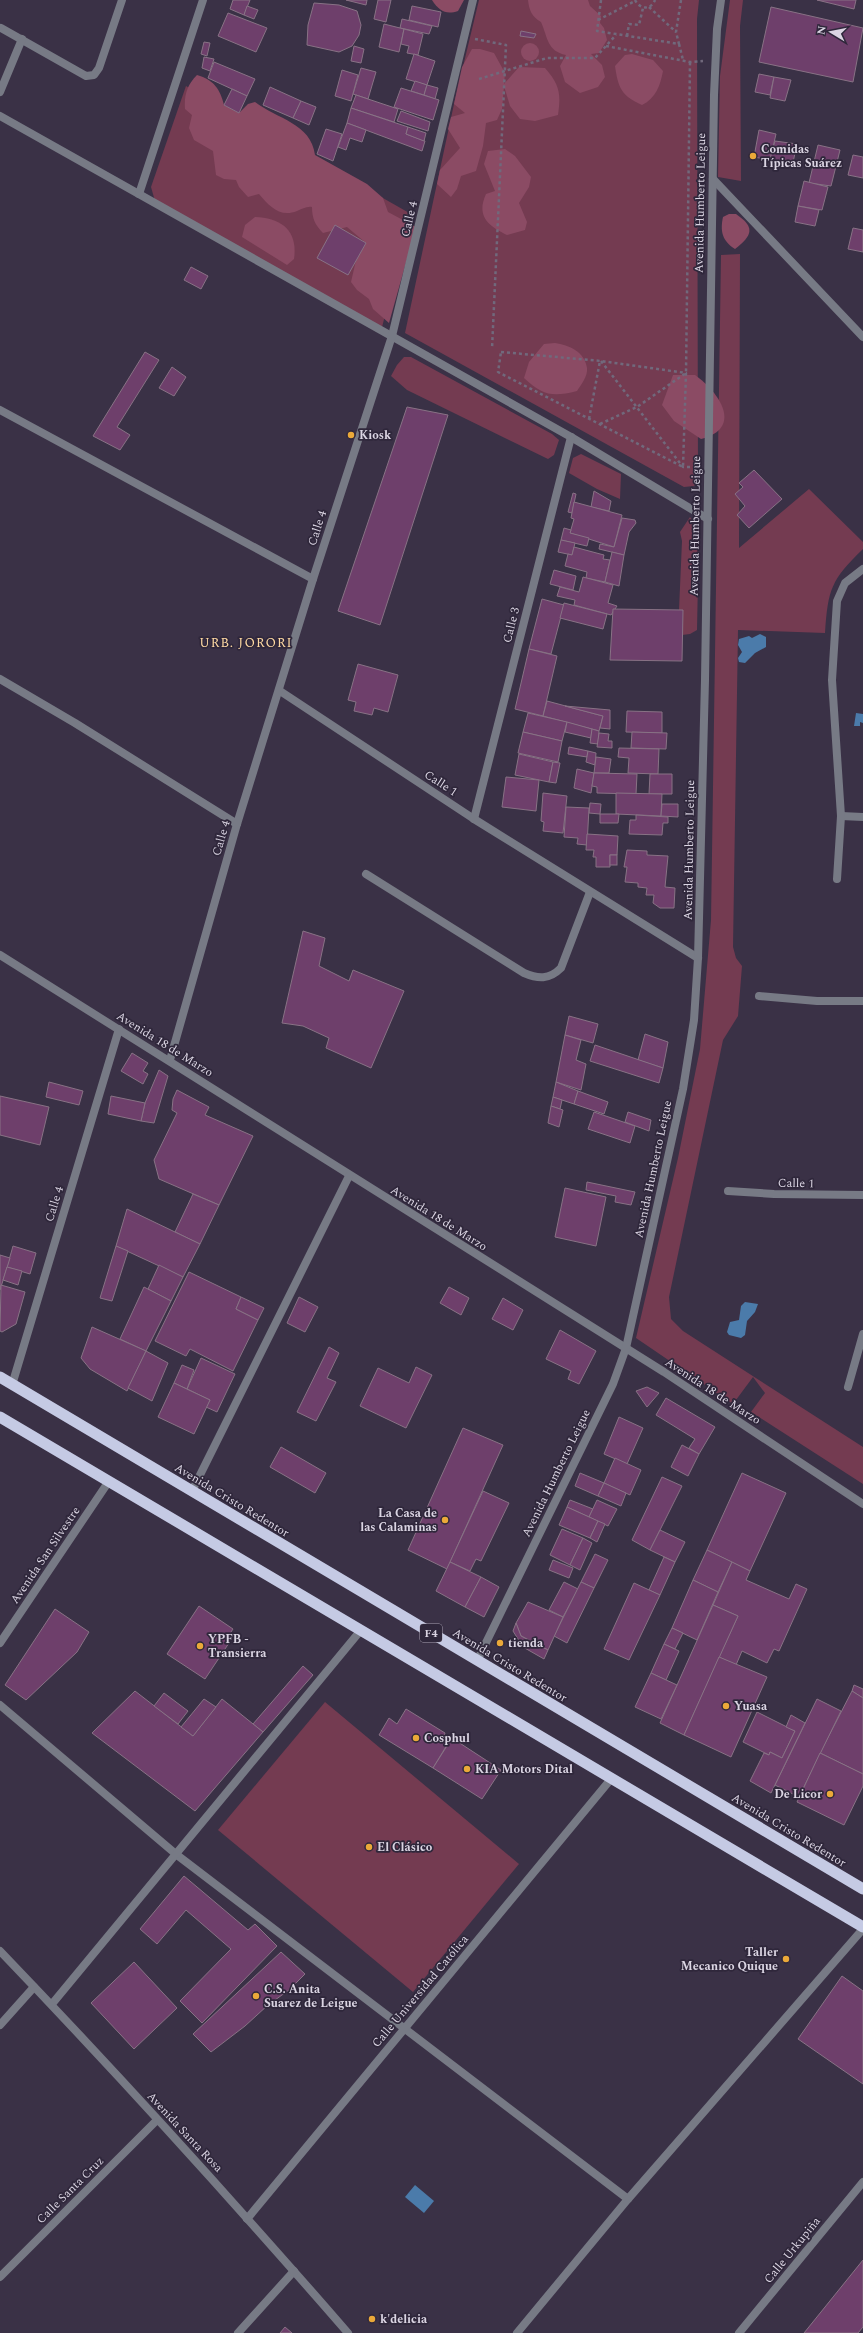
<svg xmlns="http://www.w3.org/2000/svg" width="863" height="2333" font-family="Spectral,serif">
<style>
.green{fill:#743b51}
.forest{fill:#8b4b64}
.water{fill:#4b7baa}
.building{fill:#6e3f6b;stroke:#887285}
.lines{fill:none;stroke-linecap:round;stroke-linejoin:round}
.path{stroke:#71697c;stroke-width:2.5;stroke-dasharray:3 3;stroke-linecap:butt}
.minor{stroke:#777a85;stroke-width:8}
.tertiary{stroke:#777a85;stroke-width:8}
.trunk{stroke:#c5cae4;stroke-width:11}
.poi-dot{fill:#eba939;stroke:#2f273b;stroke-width:1.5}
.labels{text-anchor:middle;stroke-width:3.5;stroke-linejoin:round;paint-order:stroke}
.shield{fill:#2f273b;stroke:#a7a1b1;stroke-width:1}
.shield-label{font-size:11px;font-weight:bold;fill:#dbd5e3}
.poi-label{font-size:12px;font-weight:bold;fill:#dbd5e3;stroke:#2f273b;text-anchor:start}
.street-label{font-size:12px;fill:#dbd5e3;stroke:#2f273b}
.neighbourhood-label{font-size:13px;letter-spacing:1px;fill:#fed9a3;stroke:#2f273b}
</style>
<rect width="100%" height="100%" fill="#3a3146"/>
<g class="green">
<path d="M479,0H699L697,19L698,480L694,486L684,487L405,333L454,104Z"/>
<path d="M730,0H743L740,26L741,181L718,177L720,76Z"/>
<path d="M186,86L411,214L381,331L155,201L151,187Z"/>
<path d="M740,254L739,548L809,489L863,542V549C831,580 828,589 825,633L738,630L733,947L736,958L742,966L738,1016L723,1040L669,1297L671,1319L683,1331L863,1447V1484L751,1412L765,1393L753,1377L733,1404L636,1338L678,1158L700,1049L711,920L721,255Z"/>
<path d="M404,357H411L552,434L559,440L554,455L548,459L407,390L391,376L397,365Z"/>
<path d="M581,454L621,474L620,499L597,489L569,473L573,458Z"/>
<path d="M690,517L699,531L697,630L690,634L682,635L683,610H679L682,541L680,532Z"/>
<path d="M325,1702L519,1864L413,1992L218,1830Z"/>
</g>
<g class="forest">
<path d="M432,0H464L458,11C446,15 439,11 432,0Z"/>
<path d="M528,0H588L590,6L601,16L600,23L604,28L607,40L599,53L591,54L602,65L605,77L598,87L580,93L565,82L560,66L566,55C547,51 548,38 541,22C532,17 529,10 528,0Z"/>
<circle cx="530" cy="52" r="9"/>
<path d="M472,49H480L494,53L505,73L504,84L519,67L545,68C560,85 561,94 558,115L535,121L520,119L510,106L504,86L502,109L497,120L486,123L483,146L476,171L461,176L457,189L451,197L437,184L440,170L460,148L448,129L451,117L465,113L454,104L462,67Z"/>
<path d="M632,54L653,60L663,71C660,86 656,98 642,105C621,96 618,87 615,66L625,55Z"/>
<path d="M197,75C214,80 220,89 224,105L239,113L248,104L255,102C277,119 311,123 315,155L367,184L383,198L388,212L416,227L389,323L373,309L369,299L357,290L351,282L357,256L366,243L347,227L323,233C315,225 312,218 312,207C307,206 302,209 297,211C280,218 269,206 259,194L248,197L239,187L236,180L224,179L216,175L213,151L194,140L189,128L192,115L185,109C184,95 187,85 197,75Z"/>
<path d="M505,149L515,156L531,177L529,187L519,203L527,222L525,230L507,235C488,226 476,216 486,194L495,191L484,164L488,151Z"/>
<path d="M729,214H736C755,227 753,235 735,249C722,241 720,231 723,217Z"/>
<path d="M255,217C282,218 298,231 294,259L287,265L242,237L245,225Z"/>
<path d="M555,343C569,345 585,352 587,368C588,376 581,385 577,391C553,397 543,396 524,378L529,362L544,344Z"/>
<path d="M673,375H695C719,392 744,428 701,439L674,421L662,405Z"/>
</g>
<g class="water">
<path d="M760,634L766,637V647L755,653L745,663L739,662L738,658L742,652L738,645L739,639L749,636L752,638Z"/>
<path d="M856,713L863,714V723L860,722V726H854Z"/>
<path d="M745,1302L758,1304L755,1312L747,1321L745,1335L741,1338L729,1335L727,1332L730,1322L739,1320L741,1306Z"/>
<path d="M415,2185L434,2201L424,2213L405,2197Z"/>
</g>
<g class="building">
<path d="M233,0H250L244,15L230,9Z"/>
<path d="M346,0H367L366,5Z"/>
<path d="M378,0H391L386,22L374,19Z"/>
<path d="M817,0H856L854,9Z"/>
<path d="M314,3L339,5L357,11L361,25L359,35L352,46L339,52L307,45L308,25Z"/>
<path d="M247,6L258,10L254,19L244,15Z"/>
<path d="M412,6L441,12L438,27L409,20Z"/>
<path d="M771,7L863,28L853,82L759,62Z"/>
<path d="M228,13L267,28L256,52L218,36Z"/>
<path d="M402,19L432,26L429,34L400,28Z"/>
<path d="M384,24L404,29L399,52L379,47Z"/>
<path d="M404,29L423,34L418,55L407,53L409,46L401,44Z"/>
<path d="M521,31L536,34L534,38L520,36Z"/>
<path d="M204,42L210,43L207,56L201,54Z"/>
<path d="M354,46L364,49L361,63L351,61Z"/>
<path d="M414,54L435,61L427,85L406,79Z"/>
<path d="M204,57L214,59L210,71L202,68Z"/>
<path d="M214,62L255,79L247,96L208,78Z"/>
<path d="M361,68L376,72L368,99L353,94Z"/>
<path d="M342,70L358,75L351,101L335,96Z"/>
<path d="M759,74L774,77L770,95L755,92Z"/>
<path d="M774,77L791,80L785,101L770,98Z"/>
<path d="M415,81L427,85L424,95L411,91Z"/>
<path d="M427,85L438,88L435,99L424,95Z"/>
<path d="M270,87L301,101L293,118L263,105Z"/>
<path d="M401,88L439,100L433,120L394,107Z"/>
<path d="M232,89L247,96L239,113L224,105Z"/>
<path d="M356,95L398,109L394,122L351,108Z"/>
<path d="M301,101L316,107L309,125L293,118Z"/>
<path d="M351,108L408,127L406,134L425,141L422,151L347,123Z"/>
<path d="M401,111L430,122L428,131L397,121Z"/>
<path d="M347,123L366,130L362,142L350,138L346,150L338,147Z"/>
<path d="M408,127L426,133L424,141L406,134Z"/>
<path d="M326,129L342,134L333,161L317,154Z"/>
<path d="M759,130L776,134L770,160L754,157Z"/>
<path d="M775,141L797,144L792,167L769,163Z"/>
<path d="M818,145L840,150L831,186L809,183Z"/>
<path d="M853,155L863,157V178L848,175Z"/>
<path d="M804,181L828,187L822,210L798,206Z"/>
<path d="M798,206L819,210L815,226L795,222Z"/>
<path d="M335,225L366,243L348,275L317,258Z"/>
<path d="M853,228L863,230V252L848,249Z"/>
<path d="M191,267L208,276L201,289L184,280Z"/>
<path d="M145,352L159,360L117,427L130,435L120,450L93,436Z"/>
<path d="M172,367L186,377L174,396L159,388Z"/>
<path d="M407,407L448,415L380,625L338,611Z"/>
<path d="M754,470L782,499L749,528L737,515L745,506L735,494L743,487L739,483Z"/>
<path d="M594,491L611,501L609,511L591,507Z"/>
<path d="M573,493L576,494L572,513L568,512Z"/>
<path d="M574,502L622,515L614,547L570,533L574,519L571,518Z"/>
<path d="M622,518L635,520L636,523L629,532L624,555L599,549L600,544L614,547Z"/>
<path d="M564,528L571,530L570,533L589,538L587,546L561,540Z"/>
<path d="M561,540L575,543L572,555L558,552Z"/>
<path d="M574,547L604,555L603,559L610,560L605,582L586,578L587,572L565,566L568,554L572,555Z"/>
<path d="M612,552L624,555L619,586L605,582Z"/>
<path d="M554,570L576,576L573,590L550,584Z"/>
<path d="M583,577L613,585L608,603L617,606L611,615L574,605L575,600L557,596L560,587L579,592Z"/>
<path d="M542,599L564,605L551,654L529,649Z"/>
<path d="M564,603L607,614L603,629L560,618Z"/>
<path d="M613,609L683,610L682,661L610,660Z"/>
<path d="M529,649L557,656L543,716L515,709Z"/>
<path d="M358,664L398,675L388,712L374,708L372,715L354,711L356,702L348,700Z"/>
<path d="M547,701L603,716L599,731L543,716Z"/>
<path d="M565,706L610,710V729L600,728L603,716Z"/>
<path d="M627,711L662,712V733L626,732Z"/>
<path d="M528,713L567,722L562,741L523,732Z"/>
<path d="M567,722L592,729L591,738L565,732Z"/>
<path d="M592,729L599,731L598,744L590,743Z"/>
<path d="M523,732L562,741L558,762L518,753Z"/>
<path d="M632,732L667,733L666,749L631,748Z"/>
<path d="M599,733L609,734L608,741H612V748L597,747Z"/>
<path d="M569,747L588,751L587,757L568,754Z"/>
<path d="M619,748L659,749L658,774L628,773L629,758L618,757Z"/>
<path d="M588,751L596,753L595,765L586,762Z"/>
<path d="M519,754L553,762L549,782L515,775Z"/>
<path d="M596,757L611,759L609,773H594Z"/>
<path d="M553,762L560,763L556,783L549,782Z"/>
<path d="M577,769L594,773L591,793L574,788Z"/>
<path d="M594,773L637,774L636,794L597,793V787L592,786Z"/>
<path d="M650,774H672V794H649Z"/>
<path d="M506,777L539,780L536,811L502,807Z"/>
<path d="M543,793L567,796L563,833L543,831L544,822L541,821Z"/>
<path d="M616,793L662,794L661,816L616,814Z"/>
<path d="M590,803L601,804L600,814L589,813Z"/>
<path d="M662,804H678V817L661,816Z"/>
<path d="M566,807L589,808L587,845L577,844L578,838L564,837Z"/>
<path d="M600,814H619L618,823H600Z"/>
<path d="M636,815L668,817V823H663L662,835L629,834L630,820H636Z"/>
<path d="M587,834L618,836L617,855H610V867H596V857H593L594,850H586Z"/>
<path d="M627,850L647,851V855L668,856L665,887L675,888L674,908H660L653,903L654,895H646L647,888L638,887V883L625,882L627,867H624Z"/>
<rect x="610" y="855" width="7" height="10"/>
<path d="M303,931L325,938L319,966L349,981L353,970L404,991L371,1068L326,1048L329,1038L303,1026L282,1023Z"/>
<path d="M569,1016L598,1024L593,1043L565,1035Z"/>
<path d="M645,1034L668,1042L663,1068L638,1060Z"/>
<path d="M565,1035L581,1040L576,1060L586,1064L581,1090L556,1082Z"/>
<path d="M595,1045L663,1068L659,1083L590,1061Z"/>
<path d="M132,1053L148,1063L143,1071L148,1074L143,1084L121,1071Z"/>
<path d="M159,1070L168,1076L154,1123L141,1121L145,1103Z"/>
<path d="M49,1082L83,1091L79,1105L46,1097Z"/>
<path d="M556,1082L578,1091L574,1104L553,1097Z"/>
<path d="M177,1090L209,1107L205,1115L253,1136L219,1205L159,1179L154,1160L177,1113L172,1110L173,1099Z"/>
<path d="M578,1091L608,1102L604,1114L574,1104Z"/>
<path d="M0,1096L49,1107L40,1145L0,1135Z"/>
<path d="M111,1096L145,1103L141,1121L108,1114Z"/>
<path d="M553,1097L562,1100L560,1109L551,1106Z"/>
<path d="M551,1106L563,1110L559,1127L548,1123Z"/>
<path d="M594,1112L635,1126L630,1143L588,1129Z"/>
<path d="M628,1112L651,1120L649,1131L625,1122Z"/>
<path d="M587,1182L635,1192L631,1205L615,1202L616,1196L586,1190Z"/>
<path d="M565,1188L606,1197L596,1246L555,1237Z"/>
<path d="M193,1194L219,1205L200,1244L175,1232Z"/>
<path d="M127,1209L200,1244L183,1277L116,1246Z"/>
<path d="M13,1246L36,1253L30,1274L7,1267Z"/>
<path d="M116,1246L128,1251L112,1301L100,1298Z"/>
<path d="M0,1255L10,1258L0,1290Z"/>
<path d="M159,1265L183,1277L171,1301L148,1289Z"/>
<path d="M7,1267L22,1271L18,1285L3,1280Z"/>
<path d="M189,1272L241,1297L236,1309L258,1320L233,1371L190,1349L186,1356L155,1341Z"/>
<path d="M1,1285L25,1292L16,1324L2,1332L0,1331Z"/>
<path d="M144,1287L171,1301L146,1351L120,1339Z"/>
<path d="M449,1287L469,1298L461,1315L440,1303Z"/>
<path d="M241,1297L264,1308L258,1320L236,1309Z"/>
<path d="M299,1297L318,1307L305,1332L287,1323Z"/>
<path d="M503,1298L523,1310L513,1330L492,1319Z"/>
<path d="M92,1327L146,1351L127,1391L90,1369L81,1358Z"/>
<path d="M560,1330L596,1351L579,1384L568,1379L571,1371L546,1359Z"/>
<path d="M329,1347L339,1353L327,1378L336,1382L316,1421L297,1412Z"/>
<path d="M146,1351L168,1363L152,1401L128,1388Z"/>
<path d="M201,1358L235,1374L217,1412L206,1407L210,1400L187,1389Z"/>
<path d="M182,1365L194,1370L187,1389L174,1383Z"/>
<path d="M416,1367L432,1375L406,1428L360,1406L378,1368L409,1383Z"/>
<path d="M174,1383L210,1400L194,1434L158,1417Z"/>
<path d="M647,1387L659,1393L647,1407L636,1391Z"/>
<path d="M666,1398L715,1427L699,1454L689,1448L695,1439L656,1415Z"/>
<path d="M619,1417L643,1428L627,1464L604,1454Z"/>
<path d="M463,1428L503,1445L447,1569L408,1550Z"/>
<path d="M682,1445L699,1454L688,1476L671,1467Z"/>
<path d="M281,1447L326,1473L315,1493L270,1467Z"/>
<path d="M615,1458L641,1470L630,1495L604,1483Z"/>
<path d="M580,1473L604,1483L598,1496L575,1486Z"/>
<path d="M742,1473L786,1493L750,1571L707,1550Z"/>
<path d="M662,1477L682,1486L650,1550L632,1540Z"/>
<path d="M604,1483L626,1493L621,1506L598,1496Z"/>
<path d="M483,1491L509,1503L481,1561L476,1559L470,1571L450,1562Z"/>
<path d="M570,1500L593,1509L589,1517L567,1507Z"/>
<path d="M597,1500L617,1509L608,1526L589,1517Z"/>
<path d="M567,1507L598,1521L590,1538L559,1525Z"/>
<path d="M598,1521L605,1524L597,1542L590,1538Z"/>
<path d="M562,1529L583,1538L570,1565L550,1555Z"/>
<path d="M660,1530L685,1542L675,1562L650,1550Z"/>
<path d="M583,1538L592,1543L580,1570L570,1565Z"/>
<path d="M707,1550L732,1562L718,1592L693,1580Z"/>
<path d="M595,1554L608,1560L594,1588L581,1582Z"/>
<path d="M664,1557L675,1562L660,1595L649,1590Z"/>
<path d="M553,1560L573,1568L569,1578L549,1570Z"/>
<path d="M450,1562L481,1577L465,1607L436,1591Z"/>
<path d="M732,1562L750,1571L746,1580L789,1599L796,1584L807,1589L779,1651L774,1649L767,1663L742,1651L736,1665L719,1657L738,1616L713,1605Z"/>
<path d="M481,1577L499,1587L484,1617L465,1607Z"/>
<path d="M693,1580L718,1592L697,1640L672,1628Z"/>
<path d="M564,1582L578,1589L563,1617L549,1610Z"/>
<path d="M581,1582L594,1588L567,1643L554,1636Z"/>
<path d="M634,1583L660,1595L629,1660L604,1649Z"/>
<path d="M528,1602L563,1617L548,1650L521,1636L516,1623Z"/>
<path d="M713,1605L738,1616L684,1735L660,1723Z"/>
<path d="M199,1606L233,1629L229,1635L233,1637L205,1679L167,1654Z"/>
<path d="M55,1609L89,1632L77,1652L26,1700L5,1685Z"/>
<path d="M516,1623L521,1636L548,1650L544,1659L523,1647L513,1631Z"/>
<path d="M672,1628L683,1633L675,1649L664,1644Z"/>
<path d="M664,1644L679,1651L666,1680L651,1673Z"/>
<path d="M719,1657L767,1677L731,1757L684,1735Z"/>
<path d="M303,1666L313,1675L263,1732L253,1724Z"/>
<path d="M651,1673L677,1685L661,1719L635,1707Z"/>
<path d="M854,1685L863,1689V1698L852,1691Z"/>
<path d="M135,1691L193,1736L222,1699L263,1732L195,1811L92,1733Z"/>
<path d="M852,1691L863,1698V1774L820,1753Z"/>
<path d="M164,1693L188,1711L178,1724L154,1706Z"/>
<path d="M204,1699L216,1707L193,1736L181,1727Z"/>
<path d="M817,1699L841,1711L799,1797L775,1785Z"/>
<path d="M406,1709L445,1733L444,1736L450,1740L433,1768L379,1735L389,1718L397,1724Z"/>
<path d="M757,1712L795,1731L782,1758L770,1752L769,1755L743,1742Z"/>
<path d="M791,1715L805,1723L771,1793L750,1781L764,1753L769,1755L770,1752L782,1758L795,1731L786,1727Z"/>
<path d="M452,1738L501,1770L482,1799L433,1768Z"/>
<path d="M820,1753L863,1774V1786L844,1825L797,1802Z"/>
<path d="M184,1876L248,1930L255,1924L277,1946L202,2023L180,2001L231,1949L186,1910L157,1944L140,1929Z"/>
<path d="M281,1952L305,1974L289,1990L268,2005L245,2026L211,2052L193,2034Z"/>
<path d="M134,1962L177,2008L134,2049L91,2003Z"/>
<path d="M842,1976L863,1991V2084L798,2039Z"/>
<path d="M863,2260V2327L858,2333H804Z"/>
<path d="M285,2327L292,2333H280Z"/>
</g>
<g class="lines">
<g class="path">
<path d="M601,0L597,31L679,44L676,32L681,0"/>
<path d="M635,0C640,10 651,10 655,0"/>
<path d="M649,7L676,32"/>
<path d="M598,20L635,1"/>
<path d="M627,36L629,24L639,25L643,8"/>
<path d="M475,39L506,45L492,349"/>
<path d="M679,44L683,60"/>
<path d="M606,46L690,62L703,61"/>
<path d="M479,79L547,58H595L616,35"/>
<path d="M501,352L601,361L686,373L683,467L498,372Z"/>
<path d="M601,361L683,467H696"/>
<path d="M589,419L600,361"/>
<path d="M600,424L637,407L686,373L690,62"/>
</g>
<g class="minor">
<path d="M1,28L86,76L94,75L99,68L122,0"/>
<path d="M0,92L22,39"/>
<path d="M0,116L571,437L708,519"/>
<path d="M713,179L863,337"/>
<path d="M139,194L203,0"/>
<path d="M0,410L313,579"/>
<path d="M0,679L75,723L237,824"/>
<path d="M280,691L474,819L698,958"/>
<path d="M841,816L863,817"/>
<path d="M474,819L571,437"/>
<path d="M366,874L524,973C538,979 549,980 561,968L590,892"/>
<path d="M837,879L841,816L832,680L837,601L845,583L863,569"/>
<path d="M0,955L664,1372L863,1504"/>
<path d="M759,996L817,1001H863"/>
<path d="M170,1060L237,824L313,579L392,336L473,0"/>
<path d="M728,1191L774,1194L863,1195"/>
<path d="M12,1385L119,1029"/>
<path d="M848,1387L863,1334"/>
<path d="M192,1491L349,1176"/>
<path d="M0,1643L109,1481"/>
<path d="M477,1661L613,1384L626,1348L683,1089L694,1020L698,958L705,680L714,95L717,29L721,0"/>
<path d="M0,1705L177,1855L628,2199"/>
<path d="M52,2004L361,1630"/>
<path d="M0,2025L34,1987"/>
<path d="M247,2219L611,1779"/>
<path d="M0,2277L157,2120"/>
<path d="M238,2333L294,2271"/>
<path d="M517,2333L628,2199L863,1929"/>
<path d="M739,2333L863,2182"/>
</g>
<path class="tertiary" d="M0,1951C119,2075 235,2203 348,2333"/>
<g class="trunk">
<path d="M0,1377L863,1889"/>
<path d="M0,1417L863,1927"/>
</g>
</g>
<g class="poi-dot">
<circle cx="753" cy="156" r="4"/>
<circle cx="351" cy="435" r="4"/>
<circle cx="445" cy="1520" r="4"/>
<circle cx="500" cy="1643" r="4"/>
<circle cx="200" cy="1646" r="4"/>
<circle cx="726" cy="1706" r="4"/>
<circle cx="416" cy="1738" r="4"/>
<circle cx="467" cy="1769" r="4"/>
<circle cx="830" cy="1794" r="4"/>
<circle cx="369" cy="1847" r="4"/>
<circle cx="786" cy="1959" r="4"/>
<circle cx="256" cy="1996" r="4"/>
<circle cx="372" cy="2319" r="4"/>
</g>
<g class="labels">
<rect class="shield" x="420" y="1624" width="22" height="18" rx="3"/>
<g class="shield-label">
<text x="431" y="1637">F4</text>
</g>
<g class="poi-label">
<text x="761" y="153">Comidas<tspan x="761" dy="14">Típicas Suárez</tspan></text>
<text x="359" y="439">Kiosk</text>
<text x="437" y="1517" text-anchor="end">La Casa de<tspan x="437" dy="14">las Calaminas</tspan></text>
<text x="208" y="1643">YPFB -<tspan x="208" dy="14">Transierra</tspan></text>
<text x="508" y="1647">tienda</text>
<text x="734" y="1710">Yuasa</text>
<text x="424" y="1742">Cosphul</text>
<text x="475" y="1773">KIA Motors Dital</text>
<text x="822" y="1798" text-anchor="end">De Licor</text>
<text x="377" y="1851">El Clásico</text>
<text x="778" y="1956" text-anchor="end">Taller<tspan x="778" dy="14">Mecanico Quique</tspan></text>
<text x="264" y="1993">C.S. Anita<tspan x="264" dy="14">Suarez de Leigue</tspan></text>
<text x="380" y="2323">k'delicia</text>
</g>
<g class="street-label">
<text transform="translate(700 203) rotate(-89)" y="4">Avenida Humberto Leigue</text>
<text transform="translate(409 219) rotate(-77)" y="4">Calle 4</text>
<text transform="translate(695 526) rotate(-89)" y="4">Avenida Humberto Leigue</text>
<text transform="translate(317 528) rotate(-72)" y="4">Calle 4</text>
<text transform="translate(511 625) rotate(-76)" y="4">Calle 3</text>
<text transform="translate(441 783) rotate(33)" y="4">Calle 1</text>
<text transform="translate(221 838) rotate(-74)" y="4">Calle 4</text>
<text transform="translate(689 850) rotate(-89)" y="4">Avenida Humberto Leigue</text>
<text transform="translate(165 1044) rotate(32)" y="4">Avenida 18 de Marzo</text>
<text transform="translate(653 1169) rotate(-78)" y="4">Avenida Humberto Leigue</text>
<text transform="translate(796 1183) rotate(1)" y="4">Calle 1</text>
<text transform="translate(54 1204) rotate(-73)" y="4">Calle 4</text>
<text transform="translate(439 1218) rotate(32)" y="4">Avenida 18 de Marzo</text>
<text transform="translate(713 1391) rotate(33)" y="4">Avenida 18 de Marzo</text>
<text transform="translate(556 1473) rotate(-64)" y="4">Avenida Humberto Leigue</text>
<text transform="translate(232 1500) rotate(31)" y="4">Avenida Cristo Redentor</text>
<text transform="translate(45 1555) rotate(-56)" y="4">Avenida San Silvestre</text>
<text transform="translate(510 1665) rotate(31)" y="4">Avenida Cristo Redentor</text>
<text transform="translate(789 1830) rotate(31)" y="4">Avenida Cristo Redentor</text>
<text transform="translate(420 1991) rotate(-50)" y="4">Calle Universidad Católica</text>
<text transform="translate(185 2132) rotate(47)" y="4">Avenida Santa Rosa</text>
<text transform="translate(70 2190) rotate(-45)" y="4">Calle Santa Cruz</text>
<text transform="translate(792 2250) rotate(-51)" y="4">Calle Urkupiña</text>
</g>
<g class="neighbourhood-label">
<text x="246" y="647">URB. JORORI</text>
</g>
</g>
<g transform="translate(831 32) rotate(280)" stroke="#2f273b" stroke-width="3" paint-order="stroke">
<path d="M0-3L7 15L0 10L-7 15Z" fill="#dbd5e3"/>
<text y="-6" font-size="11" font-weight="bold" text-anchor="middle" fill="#dbd5e3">N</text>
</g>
</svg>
